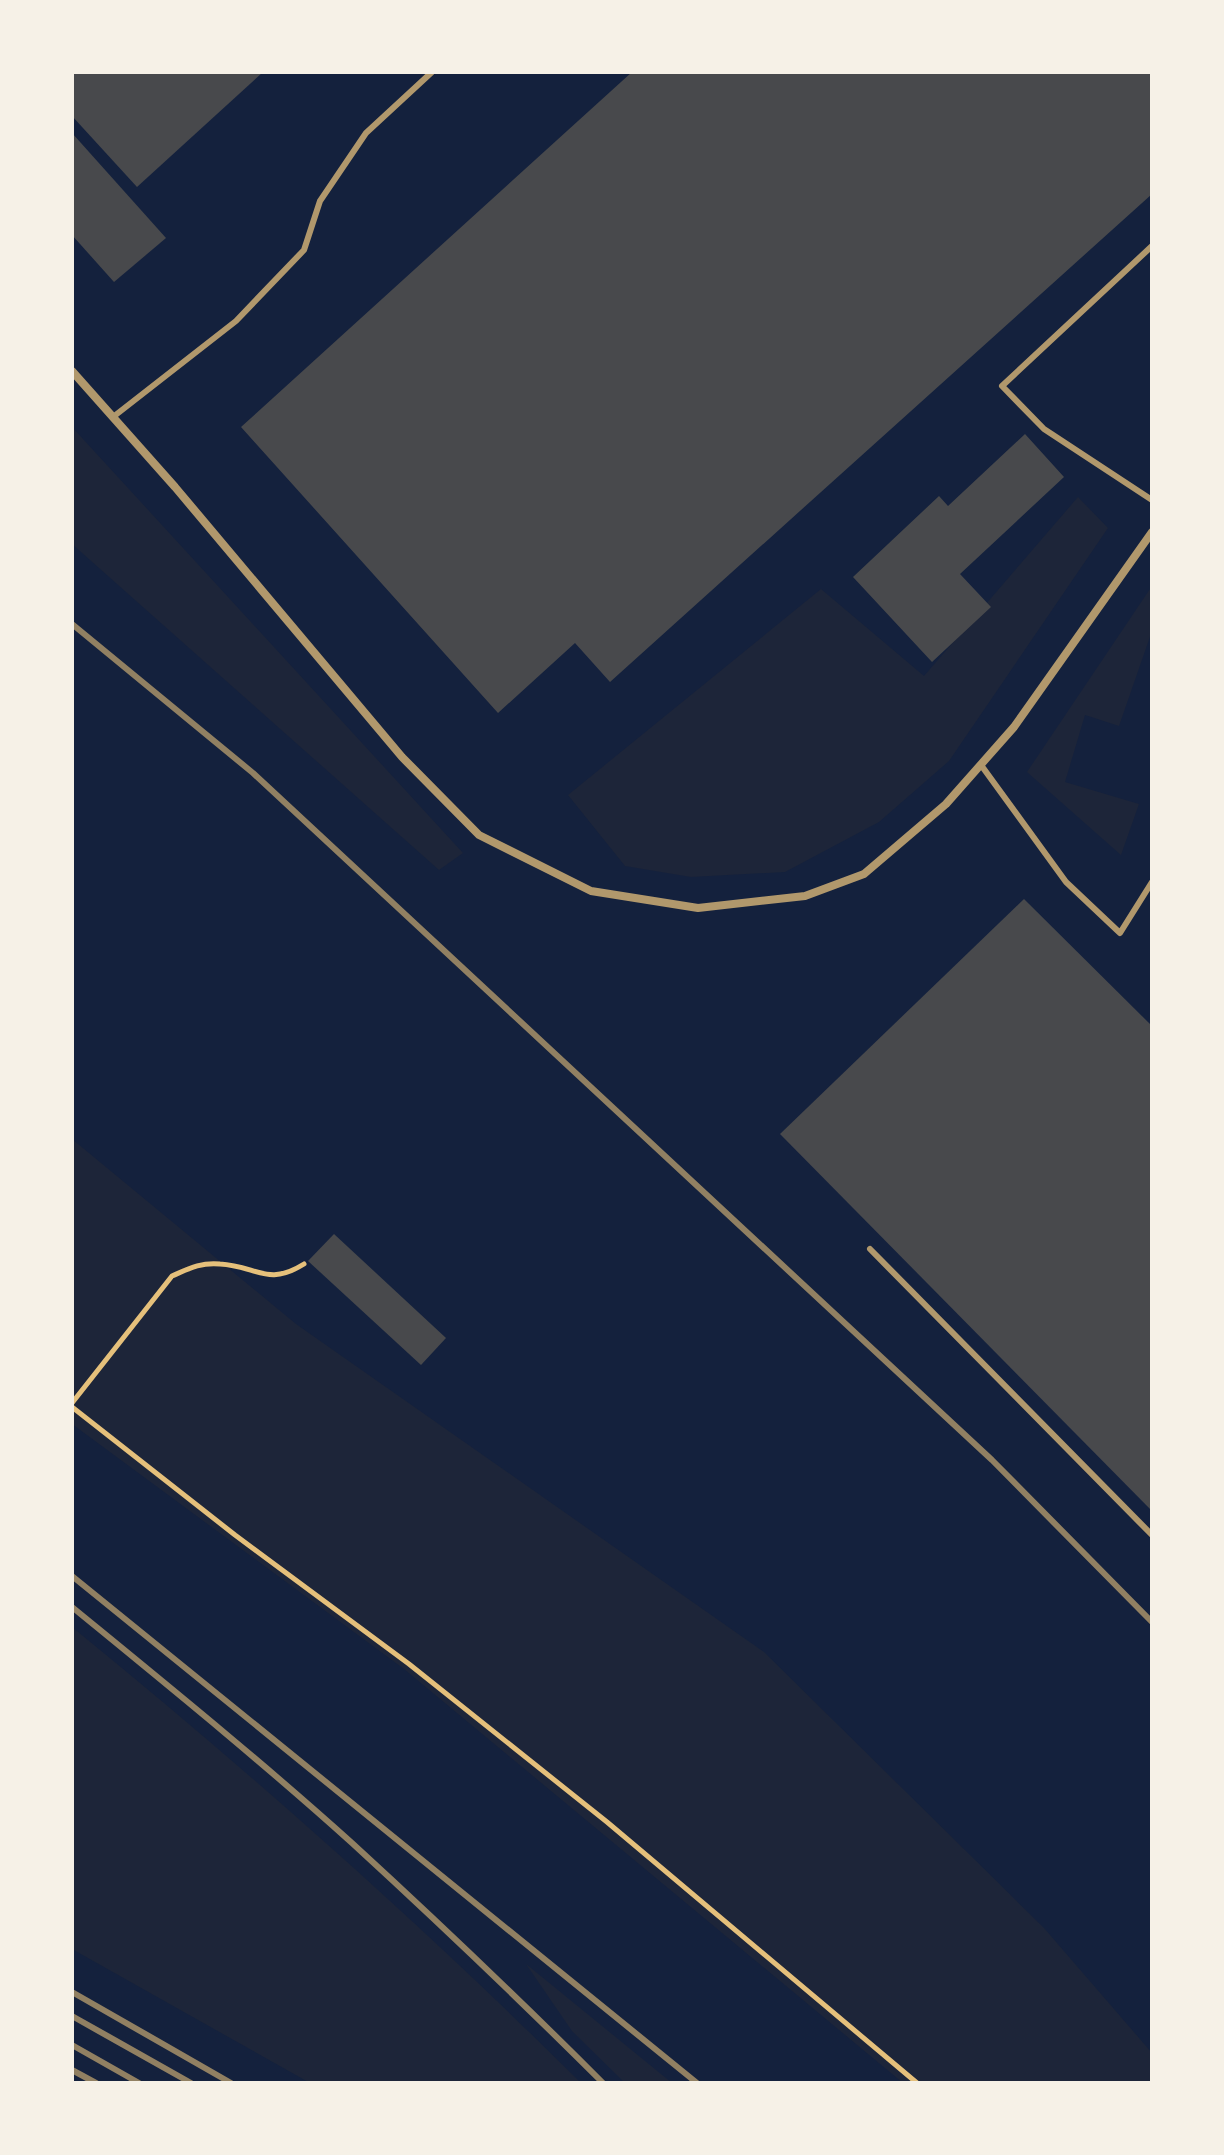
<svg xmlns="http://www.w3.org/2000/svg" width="1224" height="2155" font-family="Roboto,sans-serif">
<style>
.green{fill:#1d2539}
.building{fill:#48494c}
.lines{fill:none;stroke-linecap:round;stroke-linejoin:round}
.path{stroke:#e5c07b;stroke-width:5}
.service{stroke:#b1986c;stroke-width:6}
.minor{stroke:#b1986c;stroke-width:8}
.rail{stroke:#918062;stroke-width:6}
</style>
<rect width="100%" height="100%" fill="#14213d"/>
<g class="green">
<path d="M72,427L463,853L439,870L72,544Z"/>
<path d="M1078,497L1108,528L949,761L879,822L785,872L691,877L625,866L568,795L821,589L924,676Z"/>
<path d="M1152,586V631L1119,726L1085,715L1065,782L1139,804L1121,855L1027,772Z"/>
<path d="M72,1139L296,1324L764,1652L1044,1928L1152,2053V2083H903L404,1669L72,1424Z"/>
<path d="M72,1627C249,1771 419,1922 581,2083H310L72,1949Z"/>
<path d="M526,1964L672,2083H625L572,2031Z"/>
</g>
<g class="building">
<path d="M72,72H263L137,187L72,116Z"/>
<path d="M632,72H1152V194L610,682L575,643L498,713L241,427Z"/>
<path d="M72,133L166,238L114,282L72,235Z"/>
<path d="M1025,434L1064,477L960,574L991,607L932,662L853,577L939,496L948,506Z"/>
<path d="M1024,899L1152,1026V1511L780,1134Z"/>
<path d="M334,1234L446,1338L421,1365L308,1261Z"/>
</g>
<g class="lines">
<g class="path">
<path d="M72,1403L172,1276C188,1269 201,1262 220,1264C257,1266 267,1287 304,1264"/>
<path d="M72,1407L235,1535L409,1664L607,1822L917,2083"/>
</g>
<g class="service">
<path d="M1152,246L1002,386L1044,429L1152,500"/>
<path d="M113,417L236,321L304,250L320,201L366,133L432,72"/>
<path d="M981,765L1066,882L1120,933L1152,882"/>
<path d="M870,1249L1152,1535"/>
</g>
<path class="minor" d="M72,371L175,487L402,757L479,835L591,891L698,908L805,896L864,874L946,804L1014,727L1152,532"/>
<g class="rail">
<path d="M72,624L253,773L992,1460L1152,1622"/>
<path d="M72,1576L697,2083"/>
<path d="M72,1607C166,1684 261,1761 352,1843C437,1921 521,2001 603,2083"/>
<path d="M72,1992L231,2083"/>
<path d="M72,2016L191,2083"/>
<path d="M72,2045L139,2083"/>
<path d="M72,2070L96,2083"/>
</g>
</g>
<rect width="1224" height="2155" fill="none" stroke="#f6f1e7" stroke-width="148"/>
</svg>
